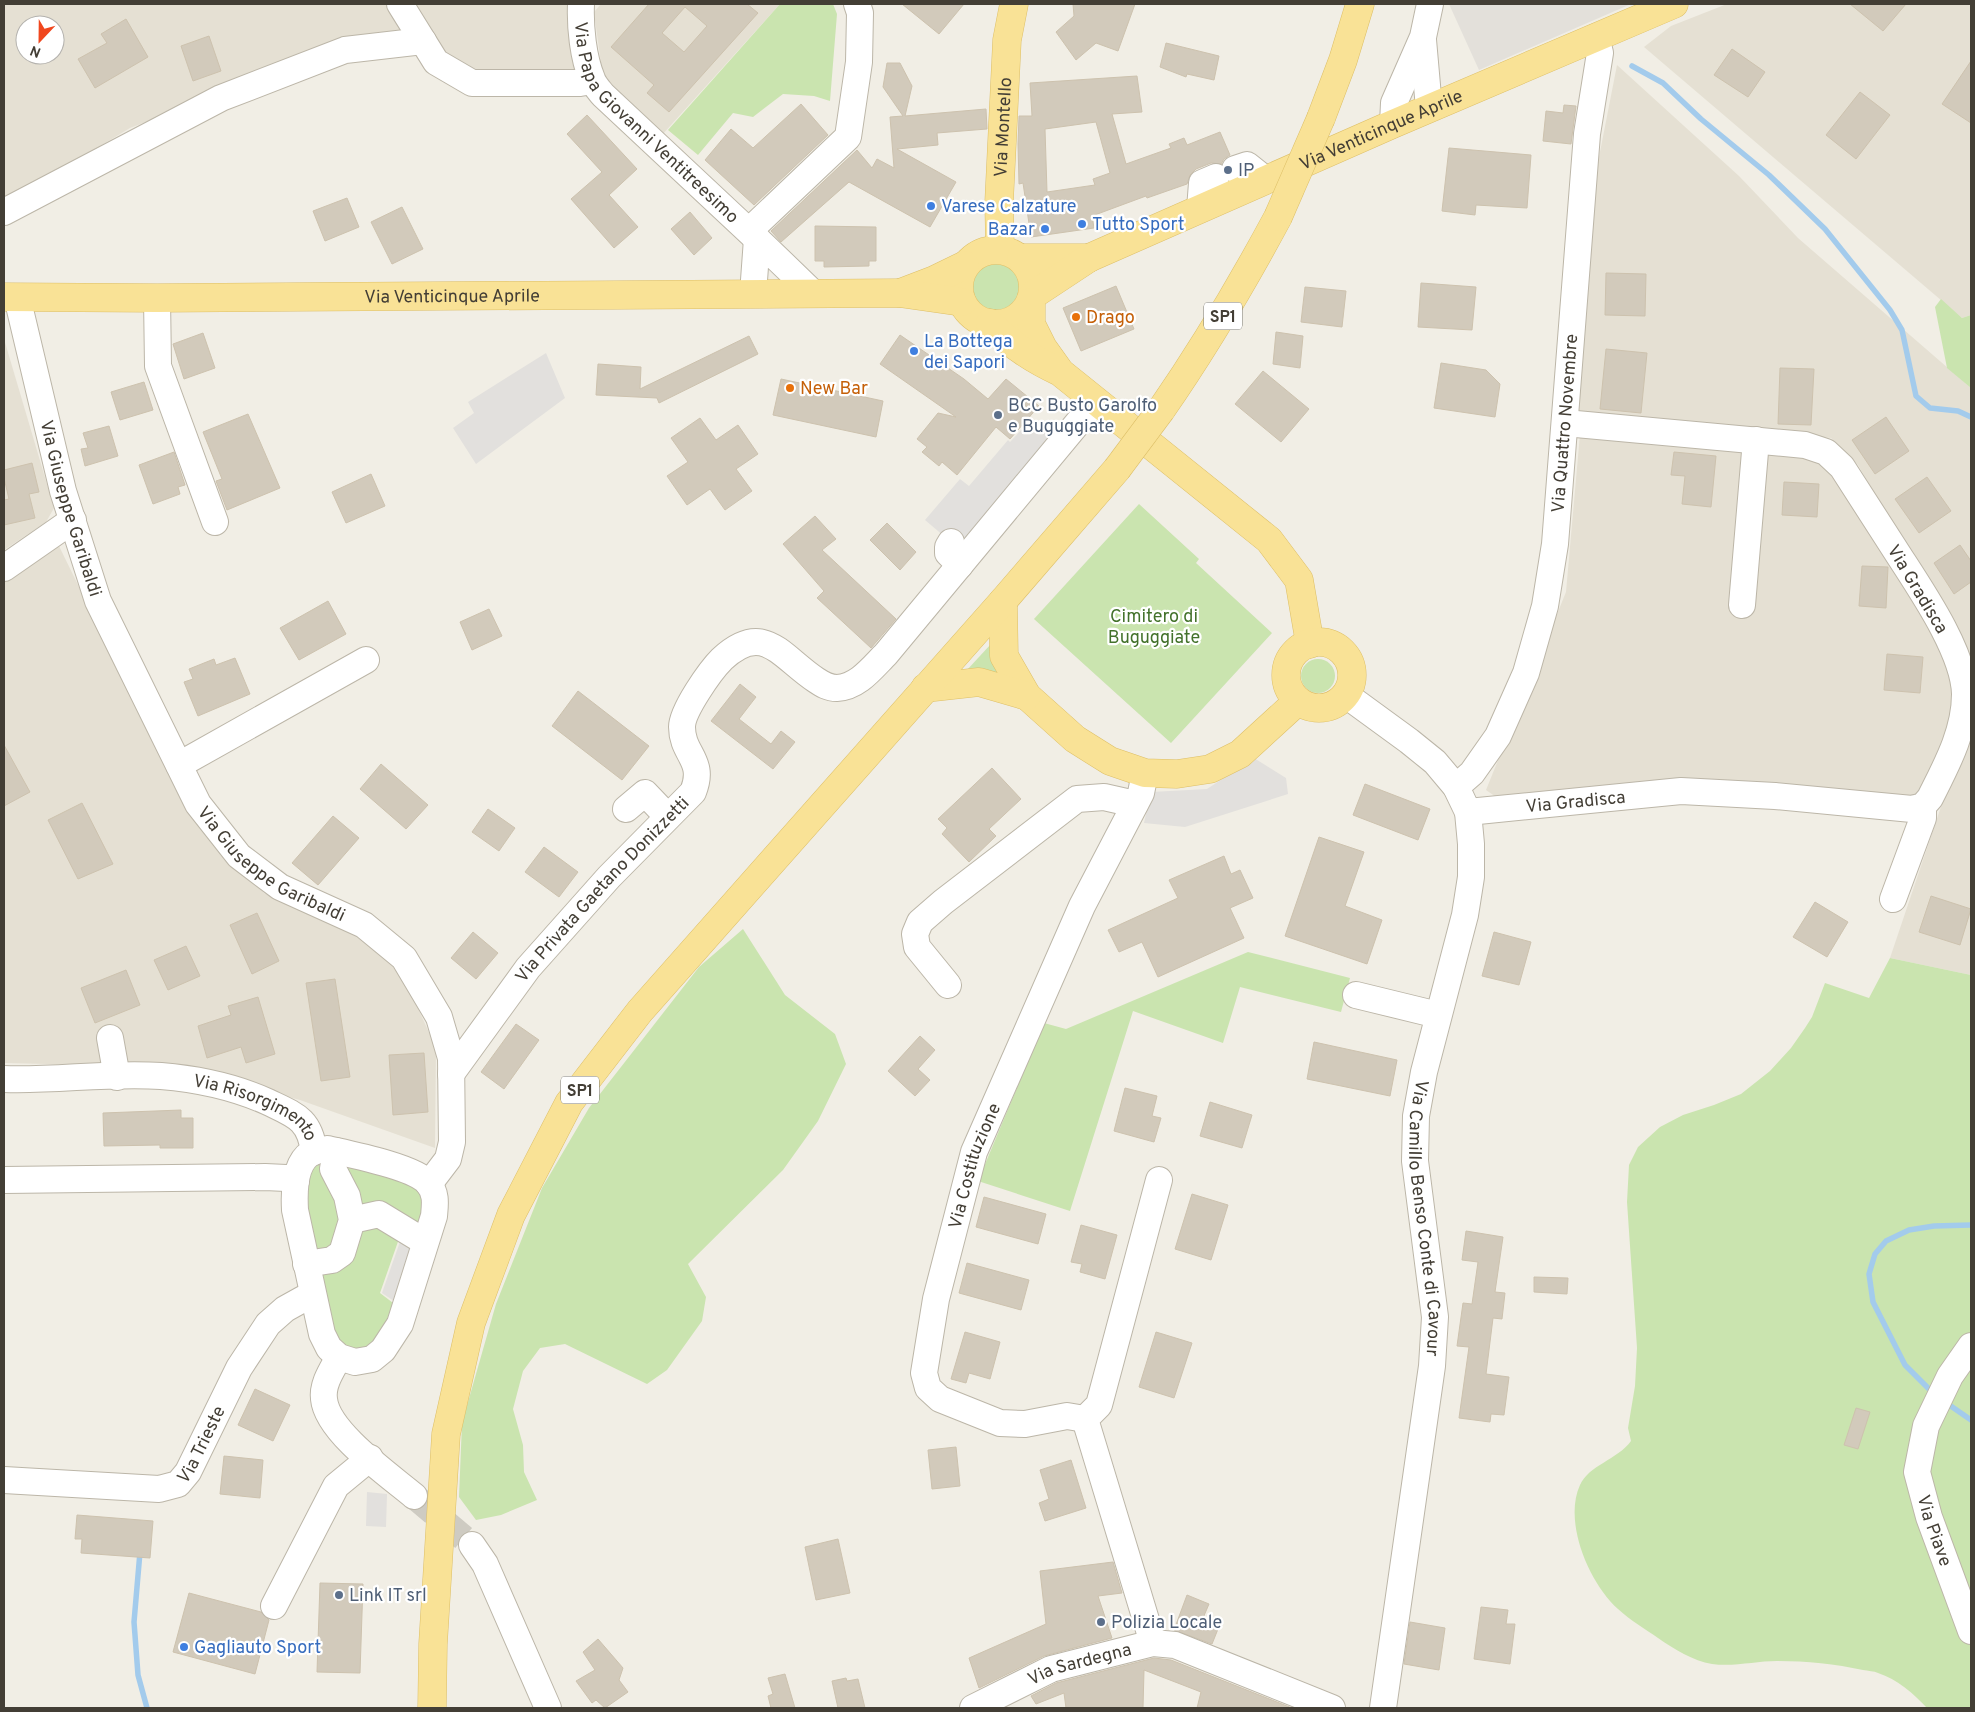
<svg xmlns="http://www.w3.org/2000/svg" width="1975" height="1712" font-family="Overpass,sans-serif">
<style>
.residential{fill:#e5e0d3;fill-rule:evenodd}
.industrial{fill:#e3e0da}
.green{fill:#cae4af}
.parking{fill:#e2e0dd}
.lines{fill:none;stroke-linecap:round;stroke-linejoin:round}
.stream{stroke:#a3cbec;stroke-width:5.5}
.building{fill:#d2cabb;stroke:#cdc2ae;fill-rule:evenodd}
.minor-tunnel{stroke:#cecbc2;stroke-width:26;stroke-dasharray:26 13;stroke-linecap:butt}
.minor-casing{stroke:#bcb6a8;stroke-width:28}
.major-casing{stroke:#ddbf67;stroke-width:29}
.minor{stroke:#fff;stroke-width:26}
.major{stroke:#f9e296;stroke-width:28}
.major-bridge-casing{stroke:#ddbf67;stroke-width:29;stroke-linecap:butt}
.major-bridge{stroke:#f9e296;stroke-width:28}
.service-dot{fill:#5c6f8a;stroke:#fff;stroke-width:2}
.shop-dot{fill:#3f7fe0;stroke:#fff;stroke-width:2}
.food-dot{fill:#e8710a;stroke:#fff;stroke-width:2}
.labels{text-anchor:middle;stroke-width:4.5;stroke-linejoin:round;paint-order:stroke}
.shield{fill:#fff;stroke:#7b7872;stroke-width:1}
.shield-label{font-size:16px;font-weight:bold;fill:#433e35}
.street-label{font-size:18px;fill:#433e35;stroke:#fff}
.service-label{font-size:18px;fill:#4e5e75;stroke:#fff;text-anchor:start}
.shop-label{font-size:18px;fill:#366cbe;stroke:#fff;text-anchor:start}
.food-label{font-size:18px;fill:#c56008;stroke:#fff;text-anchor:start}
.park-label{font-size:18px;fill:#43722b;stroke:#fff}
</style>
<rect width="100%" height="100%" fill="#f1eee5"/>
<g class="residential">
<path d="M4,4H568L576,73L484,79L448,65L430,32L358,41L130,128L4,204ZM25,25H55V55H25Z"/>
<path d="M601,4H780L662,135L603,79L594,12Z"/>
<path d="M1727,4H1971V315L1962,318L1644,47L1671,26Z"/>
<path d="M1617,65L1739,176L1798,238L1971,388V668L1948,619L1858,465L1831,438L1576,413L1591,198Z"/>
<path d="M4,339L54,508L46,522L4,550Z"/>
<path d="M1580,434L1821,460L1846,485L1935,631L1954,681L1955,707L1924,793L1907,799L1496,797L1486,790L1566,592Z"/>
<path d="M59,546L183,800L264,893L371,940L407,984L436,1048L435,1148L300,1100L175,1067L4,1063V582Z"/>
<path d="M1971,733V975L1890,958L1947,789Z"/>
</g>
<path class="industrial" d="M1449,4H1631L1479,70Z"/>
<g class="green">
<path d="M780,4H833L837,14L830,101L814,96L783,94L753,117L733,113L698,155L668,130Z"/>
<circle cx="996" cy="287" r="23"/>
<path d="M1941,299L1962,318L1971,315V388L1947,368L1935,307Z"/>
<path d="M1139,504L1199,559L1196,563L1272,633L1171,743L1034,619Z"/>
<path d="M991,644L1001,676L967,670Z"/>
<circle cx="1318" cy="676" r="17"/>
<path d="M743,929L785,995L835,1034L846,1064L818,1121L783,1170L688,1264L706,1297L702,1321L667,1370L647,1384L565,1344L540,1348L523,1371L513,1409L523,1445L524,1472L537,1500L501,1515L476,1520L459,1497L462,1423L496,1304L542,1188L589,1108L699,967Z"/>
<path d="M1248,952L1350,978L1341,1012L1240,987L1223,1043L1133,1011L1070,1211L978,1181L1044,1023L1066,1029Z"/>
<path d="M1890,958L1971,975V1708H1927C1914,1694 1897,1679 1878,1673C1874,1671 1868,1671 1863,1670C1835,1664 1806,1661 1777,1661C1756,1661 1734,1667 1712,1664C1693,1661 1674,1649 1658,1638C1645,1629 1630,1620 1618,1609C1589,1583 1563,1522 1580,1485C1589,1465 1617,1460 1631,1441L1628,1428L1635,1386L1637,1348L1627,1202L1629,1165L1638,1147L1660,1127L1683,1115L1714,1105L1741,1094L1770,1071L1791,1048L1805,1028L1812,1017L1825,983L1869,998Z"/>
<path d="M329,1158L409,1182L420,1192L426,1202L418,1243L401,1233L380,1293L397,1306L378,1342L358,1351L334,1341L304,1210L306,1176L312,1169Z"/>
</g>
<g class="parking">
<path d="M546,353L565,398L476,464L453,428L474,413L468,402Z"/>
<path d="M1025,426L1053,435L958,548L925,520L960,479L969,486L1008,440L1010,442Z"/>
<path d="M1254,758L1286,778L1288,794L1185,827L1144,823L1151,792L1207,789Z"/>
<path d="M402,1236L415,1245L397,1303L382,1293Z"/>
<path d="M367,1492L387,1494L386,1527L366,1526Z"/>
</g>
<g class="lines">
<g class="stream">
<path d="M1632,66L1663,83L1701,119L1769,175L1825,229L1890,310L1902,330L1916,396L1930,408L1958,411L1971,417"/>
<path d="M1934,1394L1905,1365L1873,1302L1869,1274L1875,1254L1886,1241L1909,1230L1934,1226L1971,1225"/>
<path d="M1945,1402L1971,1420"/>
<path d="M140,1552L134,1622L138,1675L147,1708"/>
</g>
</g>
<g class="building">
<path d="M649,4H747L758,13L669,112L647,93L654,85L611,47ZM685,7L707,26L684,52L662,33Z"/>
<path d="M902,4H964L939,34Z"/>
<path d="M1073,4H1135L1118,51L1096,43L1076,60L1056,32L1074,16Z"/>
<path d="M1850,4H1906L1883,31Z"/>
<path d="M126,19L148,57L95,88L78,59L107,43L101,34Z"/>
<path d="M209,36L221,71L193,81L181,46Z"/>
<path d="M1166,43L1219,56L1214,80L1187,74L1186,77L1160,67Z"/>
<path d="M1732,49L1765,72L1748,97L1714,75Z"/>
<path d="M1971,61V123L1942,104Z"/>
<path d="M887,63H900L912,86L905,116L986,109L987,129L937,133L938,145L897,149L956,182L930,227L849,182L781,242L771,231L857,150L872,168L877,159L894,168L890,117L903,116L883,87Z"/>
<path d="M1137,76L1142,112L1112,114L1126,164L1171,148L1169,144L1184,138L1187,145L1220,132L1230,155L1224,159L1221,164L1211,163L1196,169L1190,175L1187,184L1147,198L1146,196L1092,216L1094,228L1031,237L1023,183L1019,184L1018,144L1019,116H1032L1030,83ZM1096,122L1110,173L1093,179L1095,185L1047,192L1045,129Z"/>
<path d="M1860,92L1890,115L1856,159L1826,135Z"/>
<path d="M801,104L828,135L754,205L705,160L731,129L753,148Z"/>
<path d="M1564,105L1576,106L1571,144L1543,141L1546,111L1563,113Z"/>
<path d="M587,115L637,169L609,195L638,227L614,248L571,199L602,172L567,134Z"/>
<path d="M1449,148L1531,155L1527,208L1476,205L1475,215L1442,211Z"/>
<path d="M347,198L359,227L325,241L313,211Z"/>
<path d="M402,207L423,249L392,264L371,222Z"/>
<path d="M690,212L712,238L694,255L671,229Z"/>
<path d="M815,226L876,227V261H869V266L824,267V261H815Z"/>
<path d="M1606,273L1646,274L1645,316L1605,315Z"/>
<path d="M1421,283L1476,287L1472,330L1418,327Z"/>
<path d="M1116,286L1134,329L1081,351L1063,308Z"/>
<path d="M1305,287L1346,291L1342,327L1301,322Z"/>
<path d="M1276,332L1303,336L1300,368L1273,364Z"/>
<path d="M203,333L215,368L184,379L173,344Z"/>
<path d="M900,335L964,379L988,399L1006,379L1039,406L1010,439L996,427L957,475L942,462L939,466L922,452L927,447L917,439L938,413L956,417L880,364Z"/>
<path d="M749,336L758,354L659,403L657,398L596,395L598,364L641,367L640,389Z"/>
<path d="M1606,349L1647,353L1641,413L1600,409Z"/>
<path d="M1441,363L1486,370L1500,384L1495,417L1434,408Z"/>
<path d="M1780,368L1814,369L1811,425L1778,424Z"/>
<path d="M1263,371L1309,409L1281,442L1235,404Z"/>
<path d="M781,379L883,401L876,437L773,415Z"/>
<path d="M144,382L153,410L120,420L111,392Z"/>
<path d="M248,414L280,488L227,510L216,481L222,479L203,432Z"/>
<path d="M1886,417L1909,451L1875,474L1852,440Z"/>
<path d="M700,418L716,440L738,425L758,454L736,469L752,491L725,510L710,489L687,505L667,476L688,462L671,438Z"/>
<path d="M109,426L118,456L85,466L81,449L88,448L83,433Z"/>
<path d="M174,452L185,485L178,487L180,494L153,504L139,465Z"/>
<path d="M1674,452L1716,456L1711,507L1682,504L1685,476L1671,475Z"/>
<path d="M32,463L39,492L29,494L35,518L4,525V500L9,499L4,478V470Z"/>
<path d="M371,474L385,506L346,523L332,492Z"/>
<path d="M1927,477L1951,511L1919,533L1895,499Z"/>
<path d="M1784,482L1819,484L1817,517L1782,515Z"/>
<path d="M815,516L836,539L822,550L896,619L871,648L817,598L824,591L783,544Z"/>
<path d="M887,523L916,552L900,570L870,540Z"/>
<path d="M1960,545L1971,561V582L1954,594L1934,563Z"/>
<path d="M1862,566L1888,567L1886,608L1859,606Z"/>
<path d="M328,601L346,634L299,660L280,628Z"/>
<path d="M489,609L502,636L472,650L460,622Z"/>
<path d="M1887,654L1923,657L1920,693L1884,690Z"/>
<path d="M235,658L250,694L198,716L184,682L193,679L189,669L214,659L216,665Z"/>
<path d="M740,684L756,697L739,719L771,744L781,731L795,742L773,769L711,721Z"/>
<path d="M578,691L649,746L622,780L552,726Z"/>
<path d="M4,745L30,792L4,806Z"/>
<path d="M381,764L428,805L406,829L360,789Z"/>
<path d="M992,768L1021,799L989,829L996,836L969,862L942,834L947,828L938,819Z"/>
<path d="M1365,784L1430,809L1418,840L1353,815Z"/>
<path d="M82,803L113,864L78,879L48,820Z"/>
<path d="M488,809L515,828L499,851L472,832Z"/>
<path d="M333,816L359,838L318,885L292,863Z"/>
<path d="M1319,837L1364,852L1345,906L1382,920L1367,964L1285,936Z"/>
<path d="M544,847L578,872L559,897L525,872Z"/>
<path d="M1224,856L1231,874L1240,870L1253,898L1230,908L1244,938L1158,977L1142,942L1119,952L1108,930L1178,898L1169,880Z"/>
<path d="M1931,896L1971,909L1960,945L1919,932Z"/>
<path d="M1815,902L1848,922L1827,957L1793,937Z"/>
<path d="M257,913L279,961L252,974L230,925Z"/>
<path d="M473,932L498,953L476,979L451,958Z"/>
<path d="M1494,932L1531,942L1519,985L1482,976Z"/>
<path d="M186,946L200,976L168,990L154,960Z"/>
<path d="M126,970L140,1005L95,1023L81,988Z"/>
<path d="M335,979L350,1077L321,1081L306,983Z"/>
<path d="M258,997L275,1054L246,1063L241,1047L207,1058L198,1026L231,1015L228,1006Z"/>
<path d="M516,1024L539,1040L504,1089L481,1072Z"/>
<path d="M920,1036L935,1050L918,1069L930,1080L915,1096L888,1071Z"/>
<path d="M1314,1042L1397,1060L1390,1096L1307,1079Z"/>
<path d="M424,1053L428,1112L393,1115L389,1055Z"/>
<path d="M1125,1088L1157,1096L1152,1116L1161,1118L1154,1142L1114,1131Z"/>
<path d="M1210,1102L1252,1115L1242,1148L1200,1136Z"/>
<path d="M181,1110V1118H193V1148H160V1145L104,1146L103,1113Z"/>
<path d="M1192,1194L1228,1205L1211,1260L1175,1249Z"/>
<path d="M984,1197L1046,1214L1038,1244L976,1227Z"/>
<path d="M1081,1225L1117,1235L1105,1279L1080,1272L1082,1264L1071,1262Z"/>
<path d="M1466,1231L1503,1237L1495,1292L1505,1293L1502,1319L1493,1318L1486,1374L1509,1377L1504,1415L1491,1414L1490,1422L1459,1418L1469,1347L1457,1346L1463,1303L1472,1304L1478,1262L1462,1260Z"/>
<path d="M967,1263L1029,1280L1021,1310L959,1293Z"/>
<path d="M1534,1277L1568,1278L1567,1294L1534,1292Z"/>
<path d="M965,1332L1000,1342L990,1379L969,1373L966,1383L951,1379Z"/>
<path d="M1156,1332L1192,1343L1174,1398L1139,1387Z"/>
<path d="M255,1389L290,1405L273,1441L238,1425Z"/>
<path d="M1856,1408L1870,1412L1858,1449L1844,1445Z"/>
<path d="M956,1447L960,1486L932,1489L928,1450Z"/>
<path d="M224,1456L263,1460L260,1498L220,1494Z"/>
<path d="M1071,1460L1086,1508L1045,1521L1039,1503L1049,1499L1040,1470Z"/>
<path d="M77,1515L153,1521L150,1558L81,1553L82,1539H75Z"/>
<path d="M838,1539L850,1593L816,1600L805,1547Z"/>
<path d="M1113,1562L1122,1593L1098,1596L1112,1638L1044,1656L979,1688L969,1658L1046,1624L1040,1571Z"/>
<path d="M320,1583L363,1584L360,1673L317,1672Z"/>
<path d="M189,1593L261,1612L269,1620L255,1674L173,1652Z"/>
<path d="M1187,1595L1209,1604L1203,1618L1220,1624L1212,1644L1174,1630Z"/>
<path d="M1481,1607L1508,1610L1506,1624H1515L1510,1664L1474,1659Z"/>
<path d="M1410,1622L1445,1628L1439,1670L1404,1664Z"/>
<path d="M598,1639L623,1668L619,1680L628,1692L605,1708L596,1700L592,1703L576,1681L595,1670L583,1652Z"/>
<path d="M1154,1658L1171,1660L1292,1708H1197L1201,1692L1144,1670L1143,1708H1066L1064,1693L1036,1704L1031,1696L1056,1683Z"/>
<path d="M785,1674L795,1708H771L768,1696L773,1694L768,1678Z"/>
<path d="M846,1678L847,1681L858,1679L865,1708H838L832,1681Z"/>
</g>
<g class="lines">
<path class="minor-tunnel" d="M414,1496L472,1545"/>
<defs>
<g id="minor">
<path d="M400,4L436,62L472,83H580L592,81"/>
<path id="s1" d="M581,4C580,27 583,57 592,79C594,85 599,90 603,95L757,239"/>
<path d="M1423,40L1429,108"/>
<path d="M1393,124L1394,103L1423,37L1430,4"/>
<path d="M1235,169L1247,165L1266,180"/>
<path d="M1200,209L1202,183L1216,177"/>
<path d="M4,212L221,98L345,50L423,41"/>
<path d="M749,231L848,137L859,62L860,13L857,4"/>
<path d="M753,294L757,239L814,294"/>
<path id="s2" d="M17,297L63,491L98,601L198,804L239,856L280,887L364,925L404,958L439,1017L451,1058L452,1142L448,1159L429,1184"/>
<path d="M157,298L158,366L215,522"/>
<path d="M951,542L948,547V553L960,565"/>
<path d="M4,568L73,520"/>
<path d="M1742,605L1756,440"/>
<path id="s3" d="M1346,695L1409,741L1435,762L1456,787L1468,812L1471,844V877L1465,915L1424,1072L1416,1116L1415,1161L1435,1317L1432,1366L1383,1708"/>
<path d="M179,765L366,660"/>
<path id="s4" d="M1456,787L1472,773L1498,736L1526,673L1545,606L1555,544L1587,134L1600,53L1596,37"/>
<path d="M626,809L645,793L667,816"/>
<path id="s5" d="M1468,812L1681,791L1775,796L1912,809L1923,806L1930,798C1946,766 1965,732 1965,694C1964,651 1919,587 1896,551C1878,523 1860,495 1842,467L1826,452L1805,445L1565,423"/>
<path d="M1893,899L1923,818V806"/>
<path d="M948,985L917,947L915,934L920,922L943,902L1077,799L1104,797L1135,804"/>
<path d="M1356,995L1438,1015"/>
<path d="M110,1038L117,1077"/>
<path id="s6" d="M451,1074L528,968L609,877L693,792C706,760 682,755 682,727C682,711 710,671 722,659C764,620 781,657 816,680C822,684 828,688 837,688C858,687 872,668 886,654L1096,401"/>
<path id="s7" d="M4,1079C56,1081 109,1072 161,1076C197,1079 235,1087 268,1102C295,1115 310,1119 314,1152"/>
<path d="M327,1149C349,1154 415,1167 428,1183C437,1193 435,1205 434,1216L400,1324L383,1350L372,1359L355,1362L339,1357L329,1348L322,1334L295,1210C294,1192 294,1159 315,1151C318,1150 323,1150 327,1149Z"/>
<path d="M4,1180L265,1177L286,1178L296,1181"/>
<path d="M352,1220L379,1214L425,1242"/>
<path d="M306,1264L332,1260L342,1253L352,1220L347,1196L333,1169L336,1151"/>
<path id="s8" d="M1971,1346L1950,1376L1926,1426L1917,1472L1929,1517L1971,1631"/>
<path d="M339,1357C332,1370 322,1384 324,1399C327,1432 389,1475 414,1496"/>
<path id="s9" d="M1085,1419L1067,1416L1025,1424L1000,1423L940,1399L928,1388L924,1373L936,1299L974,1152L1082,906L1141,793L1145,773"/>
<path id="s10" d="M4,1480L159,1489L178,1484L188,1472L239,1368L268,1324L285,1309L303,1299L313,1298"/>
<path d="M472,1545L485,1564L548,1708"/>
<path d="M274,1606L336,1486L370,1458"/>
<path d="M1153,1643L1085,1419L1099,1405L1159,1180"/>
<path id="s11" d="M973,1708L1051,1669L1153,1643L1175,1645L1332,1708"/>
</g>
<g id="major">
<path d="M1321,118L1343,60L1360,4"/>
<path id="s12" d="M1000,249L999,203L1007,40L1014,4"/>
<circle cx="996" cy="287" r="37"/>
<path d="M1021,258H1089"/>
<path d="M900,293L934,280L965,265"/>
<path id="s13" d="M1033,295L1089,258L1393,124L1674,4"/>
<path id="s14" d="M4,297L157,298L899,293L962,302"/>
<path d="M1031,302V324L1043,348L1058,369"/>
<path d="M990,323C1010,345 1034,360 1060,372L1269,540L1299,580L1310,644"/>
<path d="M1161,410C1204,348 1242,284 1278,217"/>
<path d="M1003,601L1004,656L1027,696L1075,739L1110,761L1145,773L1177,774L1210,769L1240,754L1298,701"/>
<circle cx="1319" cy="675" r="33"/>
<path d="M925,688L979,682L1027,696"/>
<path d="M432,1708L433,1644L446,1434L471,1323L511,1215L569,1103L640,1011L1003,601L1117,469"/>
</g>
</defs>
<use href="#minor" class="minor-casing"/>
<use href="#major" class="major-casing"/>
<use href="#minor" class="minor"/>
<use href="#major" class="major"/>
<defs>
<g id="major-bridge">
<path d="M1278,217L1321,118"/>
<path d="M1117,469L1161,410"/>
</g>
</defs>
<use href="#major-bridge" class="major-bridge-casing"/>
<use href="#major-bridge" class="major-bridge"/>
</g>
<g class="service-dot">
<circle cx="1228" cy="170" r="5"/>
<circle cx="998" cy="415" r="5"/>
<circle cx="339" cy="1595" r="5"/>
<circle cx="1101" cy="1622" r="5"/>
</g>
<g class="shop-dot">
<circle cx="931" cy="206" r="5"/>
<circle cx="1082" cy="224" r="5"/>
<circle cx="1045" cy="229" r="5"/>
<circle cx="914" cy="351" r="5"/>
<circle cx="184" cy="1647" r="5"/>
</g>
<g class="food-dot">
<circle cx="1076" cy="317" r="5"/>
<circle cx="790" cy="388" r="5"/>
</g>
<g class="labels">
<g class="shield">
<rect x="1204" y="302.5" width="38" height="27" rx="4"/>
<rect x="561" y="1076.5" width="38" height="27" rx="4"/>
</g>
<g class="shield-label">
<text x="1223" y="322">SP1</text>
<text x="580" y="1096">SP1</text>
</g>
<g class="street-label">
<text dy="6" stroke="none"><textPath href="#s1" startOffset="148">Via Papa Giovanni Ventitreesimo</textPath></text>
<text dy="6" stroke="none"><textPath href="#s12" startOffset="122">Via Montello</textPath></text>
<text dy="6" stroke="none"><textPath href="#s13" startOffset="386">Via Venticinque Aprile</textPath></text>
<text dy="6" stroke="none"><textPath href="#s14" startOffset="448">Via Venticinque Aprile</textPath></text>
<text dy="6" stroke="none"><textPath href="#s4" startOffset="389">Via Quattro Novembre</textPath></text>
<text dy="6" stroke="none"><textPath href="#s2" startOffset="218">Via Giuseppe Garibaldi</textPath></text>
<text transform="translate(1918 589) rotate(59)" y="6">Via Gradisca</text>
<text dy="6" stroke="none"><textPath href="#s5" startOffset="108">Via Gradisca</textPath></text>
<text dy="6" stroke="none"><textPath href="#s2" startOffset="638">Via Giuseppe Garibaldi</textPath></text>
<text dy="6" stroke="none"><textPath href="#s6" startOffset="239">Via Privata Gaetano Donizzetti</textPath></text>
<text dy="6" stroke="none"><textPath href="#s7" startOffset="259">Via Risorgimento</textPath></text>
<text dy="6" stroke="none"><textPath href="#s9" startOffset="396">Via Costituzione</textPath></text>
<text dy="6" stroke="none"><textPath href="#s3" startOffset="585">Via Camillo Benso Conte di Cavour</textPath></text>
<text dy="6" stroke="none"><textPath href="#s10" startOffset="221">Via Trieste</textPath></text>
<text dy="6" stroke="none"><textPath href="#s8" startOffset="200">Via Piave</textPath></text>
<text dy="6" stroke="none"><textPath href="#s11" startOffset="116">Via Sardegna</textPath></text>
</g>
<g class="service-label">
<text x="1238" y="176">IP</text>
<text x="1008" y="411">BCC Busto Garolfo<tspan x="1008" dy="21">e Buguggiate</tspan></text>
<text x="349" y="1601">Link IT srl</text>
<text x="1111" y="1628">Polizia Locale</text>
</g>
<g class="shop-label">
<text x="941" y="212">Varese Calzature</text>
<text x="1092" y="230">Tutto Sport</text>
<text x="1035" y="235" text-anchor="end">Bazar</text>
<text x="924" y="347">La Bottega<tspan x="924" dy="21">dei Sapori</tspan></text>
<text x="194" y="1653">Gagliauto Sport</text>
</g>
<g class="food-label">
<text x="1086" y="323">Drago</text>
<text x="800" y="394">New Bar</text>
</g>
<g class="park-label">
<text x="1154" y="622">Cimitero di<tspan x="1154" dy="21">Buguggiate</tspan></text>
</g>
</g>
<rect width="1975" height="1712" fill="none" stroke="#433e35" stroke-width="10"/>
<g transform="translate(40 40) rotate(202)"><circle r="24" fill="#ffffff" stroke="#b4b2ae"/>
<path d="M0-4L9 19L0 12L-9 19Z" fill="#f0471e"/>
<text y="-8" font-size="14" font-weight="bold" text-anchor="middle" fill="#433e35">N</text>
</g>
</svg>
